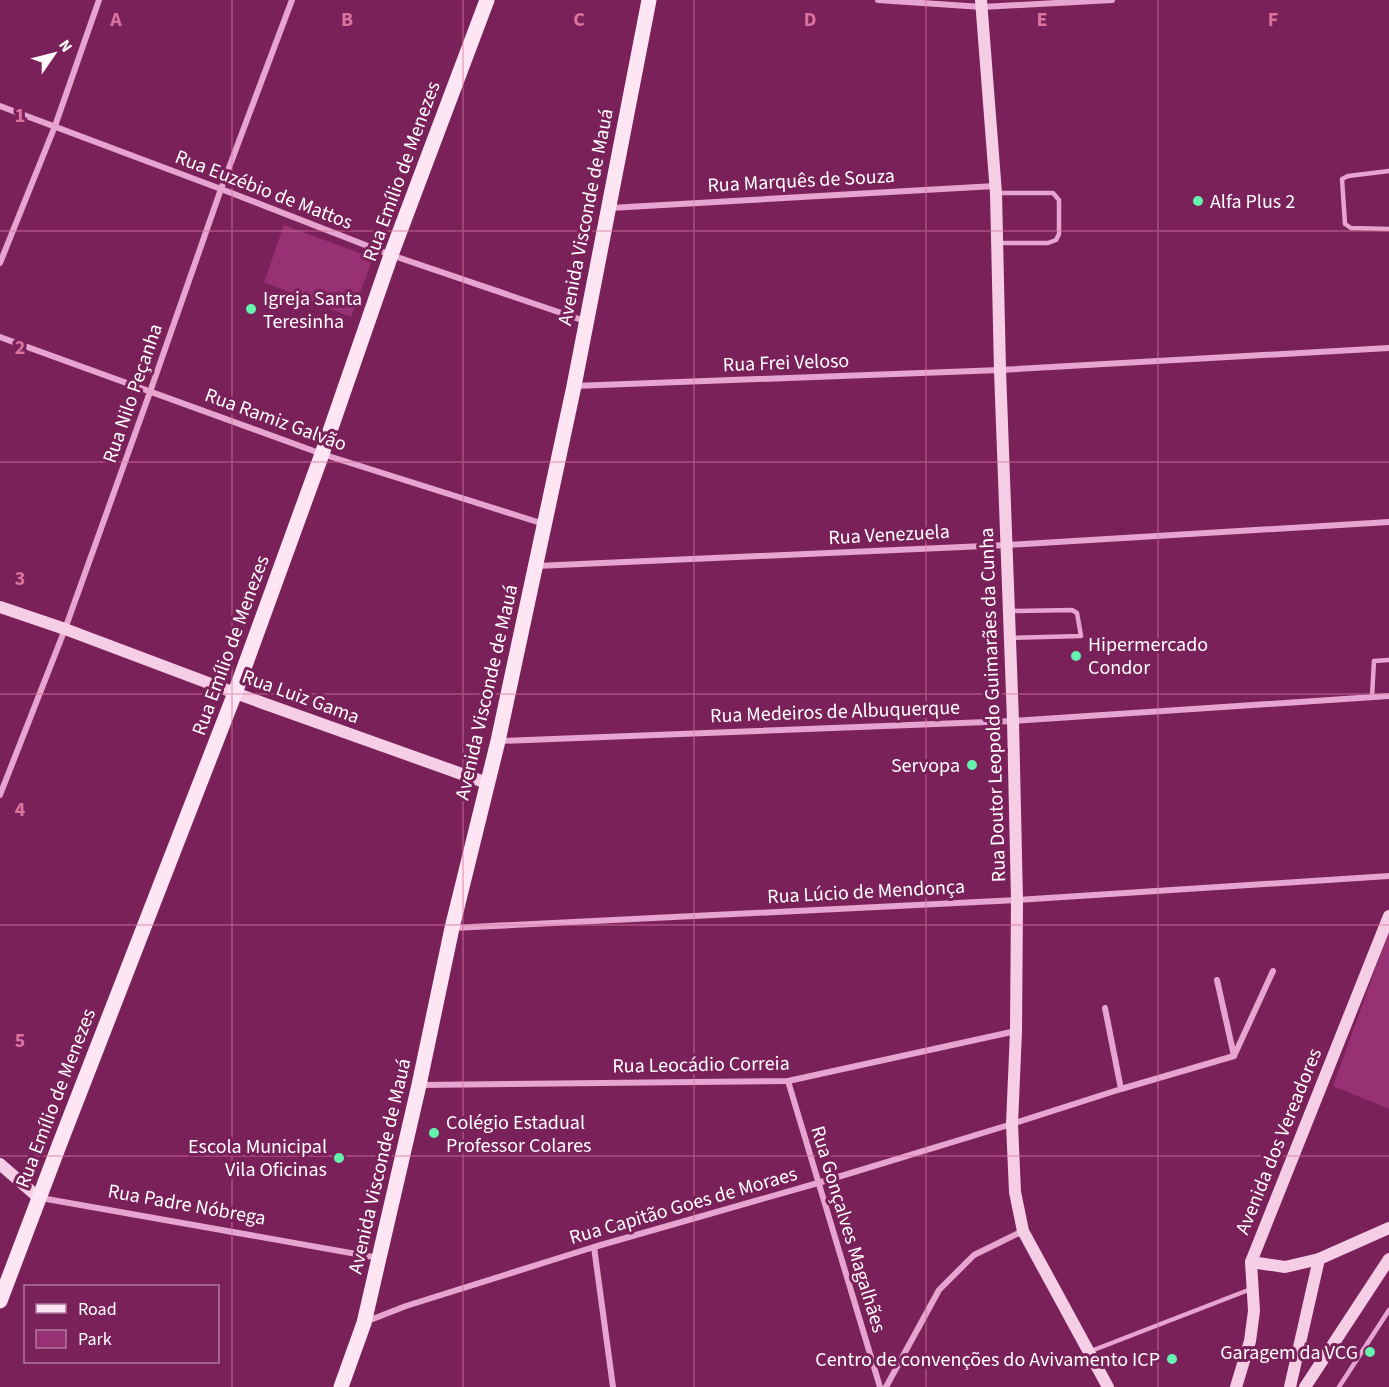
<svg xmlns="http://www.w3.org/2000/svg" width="1389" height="1387" font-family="'Source Sans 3',sans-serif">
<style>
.green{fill:#973173}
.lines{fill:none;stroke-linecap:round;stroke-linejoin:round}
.lane{stroke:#e6a4ce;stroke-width:4.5}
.street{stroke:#e6a4ce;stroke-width:6}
.secondary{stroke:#f5cee6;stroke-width:12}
.primary{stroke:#fde5f3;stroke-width:15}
.grid{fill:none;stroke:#da749d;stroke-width:1.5;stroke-opacity:0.55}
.poi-dot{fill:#65f2ae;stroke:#7b215a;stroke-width:2}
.labels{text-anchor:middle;stroke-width:6;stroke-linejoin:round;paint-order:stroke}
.street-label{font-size:20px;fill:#fff;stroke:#7b215a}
.poi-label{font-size:20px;fill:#fff;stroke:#7b215a;text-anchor:start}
.grid-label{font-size:20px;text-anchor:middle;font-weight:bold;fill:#da749d;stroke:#7b215a;stroke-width:6;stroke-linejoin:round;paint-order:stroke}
</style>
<rect width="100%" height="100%" fill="#7b215a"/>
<g class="green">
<path d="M284,225L373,258L351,317L264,282Z"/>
<path d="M1389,931V1109L1333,1086Z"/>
</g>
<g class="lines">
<g class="lane">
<path d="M1389,171L1348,176L1342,179L1345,224L1351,228L1389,229"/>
<path d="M997,193H1053L1059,200V234L1056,240L1048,243H1000"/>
<path d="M1010,611L1072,610L1077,613L1081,636L1010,638"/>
<path d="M1372,697L1374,661L1389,660"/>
<path d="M1091,1351L1251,1289"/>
<path d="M1339,1387L1389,1310"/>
</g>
<g class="street">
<path d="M878,0L982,7L1112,0"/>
<path d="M0,106L221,189L391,255L585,321"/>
<path d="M610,208L995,186"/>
<path d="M0,263L55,126L99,0"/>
<path d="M0,337L322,454L544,524"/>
<path d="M574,386L1000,370L1389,348"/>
<path d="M536,566L1007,545L1389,522"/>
<path d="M499,741L1013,721L1389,696"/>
<path d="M0,795L65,629L150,392L221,189L292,0"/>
<path d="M452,928L1017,900L1389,876"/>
<path d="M1217,980L1234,1056"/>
<path d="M788,1081L880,1387"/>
<path d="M420,1085L788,1081L1016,1031"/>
<path d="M1121,1089L1234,1056L1273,971"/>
<path d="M41,1198L379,1258"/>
<path d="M594,1247L613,1387"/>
<path d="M365,1322L406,1306L594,1247L818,1183L1012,1124L1121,1089L1105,1008"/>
<path d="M886,1387L939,1290L974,1255L1023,1231"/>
</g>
<g class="secondary">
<path d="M981,0L996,193L1000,370L1013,721L1017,900L1016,1031L1012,1124L1015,1192L1023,1231L1108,1387"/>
<path d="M0,607L65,629L235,693L487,783"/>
<path d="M0,1164L39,1198"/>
<path d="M1251,1262L1285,1267L1319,1259L1389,1228"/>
<path d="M1236,1387L1250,1341L1254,1311L1251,1262L1389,916"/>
<path d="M1290,1387L1319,1259"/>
<path d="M1305,1387L1389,1259"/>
</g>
<g class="primary">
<path d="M0,1301L60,1143L235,693L322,454L391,255L487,0"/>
<path d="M341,1387L364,1323L419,1085L452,928L498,741L574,386L649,0"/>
</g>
</g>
<path class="grid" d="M232,0V1387M463,0V1387M694,0V1387M926,0V1387M1158,0V1387M0,231H1389M0,462H1389M0,694H1389M0,925H1389M0,1156H1389"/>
<g class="poi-dot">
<circle cx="1198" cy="201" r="6"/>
<circle cx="251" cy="309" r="6"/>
<circle cx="1076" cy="656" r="6"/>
<circle cx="972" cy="765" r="6"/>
<circle cx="434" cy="1133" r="6"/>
<circle cx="339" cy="1158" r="6"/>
<circle cx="1370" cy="1352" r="6"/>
<circle cx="1172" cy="1359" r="6"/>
</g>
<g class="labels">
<g class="street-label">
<text transform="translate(401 171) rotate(-70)" y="7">Rua Emílio de Menezes</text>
<text transform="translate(801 180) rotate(-3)" y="7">Rua Marquês de Souza</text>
<text transform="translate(264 189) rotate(21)" y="7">Rua Euzébio de Mattos</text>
<text transform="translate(585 217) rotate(-79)" y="7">Avenida Visconde de Mauá</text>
<text transform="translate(786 362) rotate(-2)" y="7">Rua Frei Veloso</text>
<text transform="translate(132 393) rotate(-71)" y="7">Rua Nilo Peçanha</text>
<text transform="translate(276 419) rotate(20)" y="7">Rua Ramiz Galvão</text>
<text transform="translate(889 534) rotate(-3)" y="7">Rua Venezuela</text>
<text transform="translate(230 645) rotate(-70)" y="7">Rua Emílio de Menezes</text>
<text transform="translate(486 692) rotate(-77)" y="7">Avenida Visconde de Mauá</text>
<text transform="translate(301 696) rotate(20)" y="7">Rua Luiz Gama</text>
<text transform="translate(992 705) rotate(-92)" y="7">Rua Doutor Leopoldo Guimarães da Cunha</text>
<text transform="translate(835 711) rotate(-2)" y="7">Rua Medeiros de Albuquerque</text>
<text transform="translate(866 891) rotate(-3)" y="7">Rua Lúcio de Mendonça</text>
<text transform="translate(701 1064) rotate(-1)" y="7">Rua Leocádio Correia</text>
<text transform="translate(55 1098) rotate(-69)" y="7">Rua Emílio de Menezes</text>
<text transform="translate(1278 1141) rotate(-68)" y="7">Avenida dos Vereadores</text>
<text transform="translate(379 1166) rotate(-77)" y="7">Avenida Visconde de Mauá</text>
<text transform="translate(187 1204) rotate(10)" y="7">Rua Padre Nóbrega</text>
<text transform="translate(683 1205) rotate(-16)" y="7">Rua Capitão Goes de Moraes</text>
<text transform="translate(849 1229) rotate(73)" y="7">Rua Gonçalves Magalhães</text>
</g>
<g class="poi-label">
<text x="1210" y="208">Alfa Plus 2</text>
<text x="263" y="305">Igreja Santa<tspan x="263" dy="23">Teresinha</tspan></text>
<text x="1088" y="651">Hipermercado<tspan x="1088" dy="23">Condor</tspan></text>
<text x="960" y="772" text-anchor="end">Servopa</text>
<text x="446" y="1129">Colégio Estadual<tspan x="446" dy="23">Professor Colares</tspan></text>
<text x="327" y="1153" text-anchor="end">Escola Municipal<tspan x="327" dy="23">Vila Oficinas</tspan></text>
<text x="1358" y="1359" text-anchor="end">Garagem da VCG</text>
<text x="1160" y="1366" text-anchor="end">Centro de convenções do Avivamento ICP</text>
</g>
</g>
<g class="grid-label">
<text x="116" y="26">A</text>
<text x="347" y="26">B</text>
<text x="579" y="26">C</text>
<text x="810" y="26">D</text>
<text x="1042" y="26">E</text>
<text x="1273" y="26">F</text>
<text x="20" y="122">1</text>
<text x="20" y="354">2</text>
<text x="20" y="585">3</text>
<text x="20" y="816">4</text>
<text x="20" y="1047">5</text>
</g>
<rect x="24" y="1285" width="195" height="78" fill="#7b215a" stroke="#b07a9c" stroke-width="1.5"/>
<rect x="36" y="1304" width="30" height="9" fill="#fde5f3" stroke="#b07a9c" stroke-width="1.5"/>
<text x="78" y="1315" font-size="18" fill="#ffffff">Road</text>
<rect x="36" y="1330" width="30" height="18" fill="#973173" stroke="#b07a9c" stroke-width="1.5"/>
<text x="78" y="1345" font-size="18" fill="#ffffff">Park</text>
<g transform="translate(54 54) rotate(55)" stroke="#7b215a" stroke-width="4.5" paint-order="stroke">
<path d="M0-4.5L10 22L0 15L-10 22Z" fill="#ffffff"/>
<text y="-9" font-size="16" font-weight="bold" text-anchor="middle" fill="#ffffff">N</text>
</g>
</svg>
